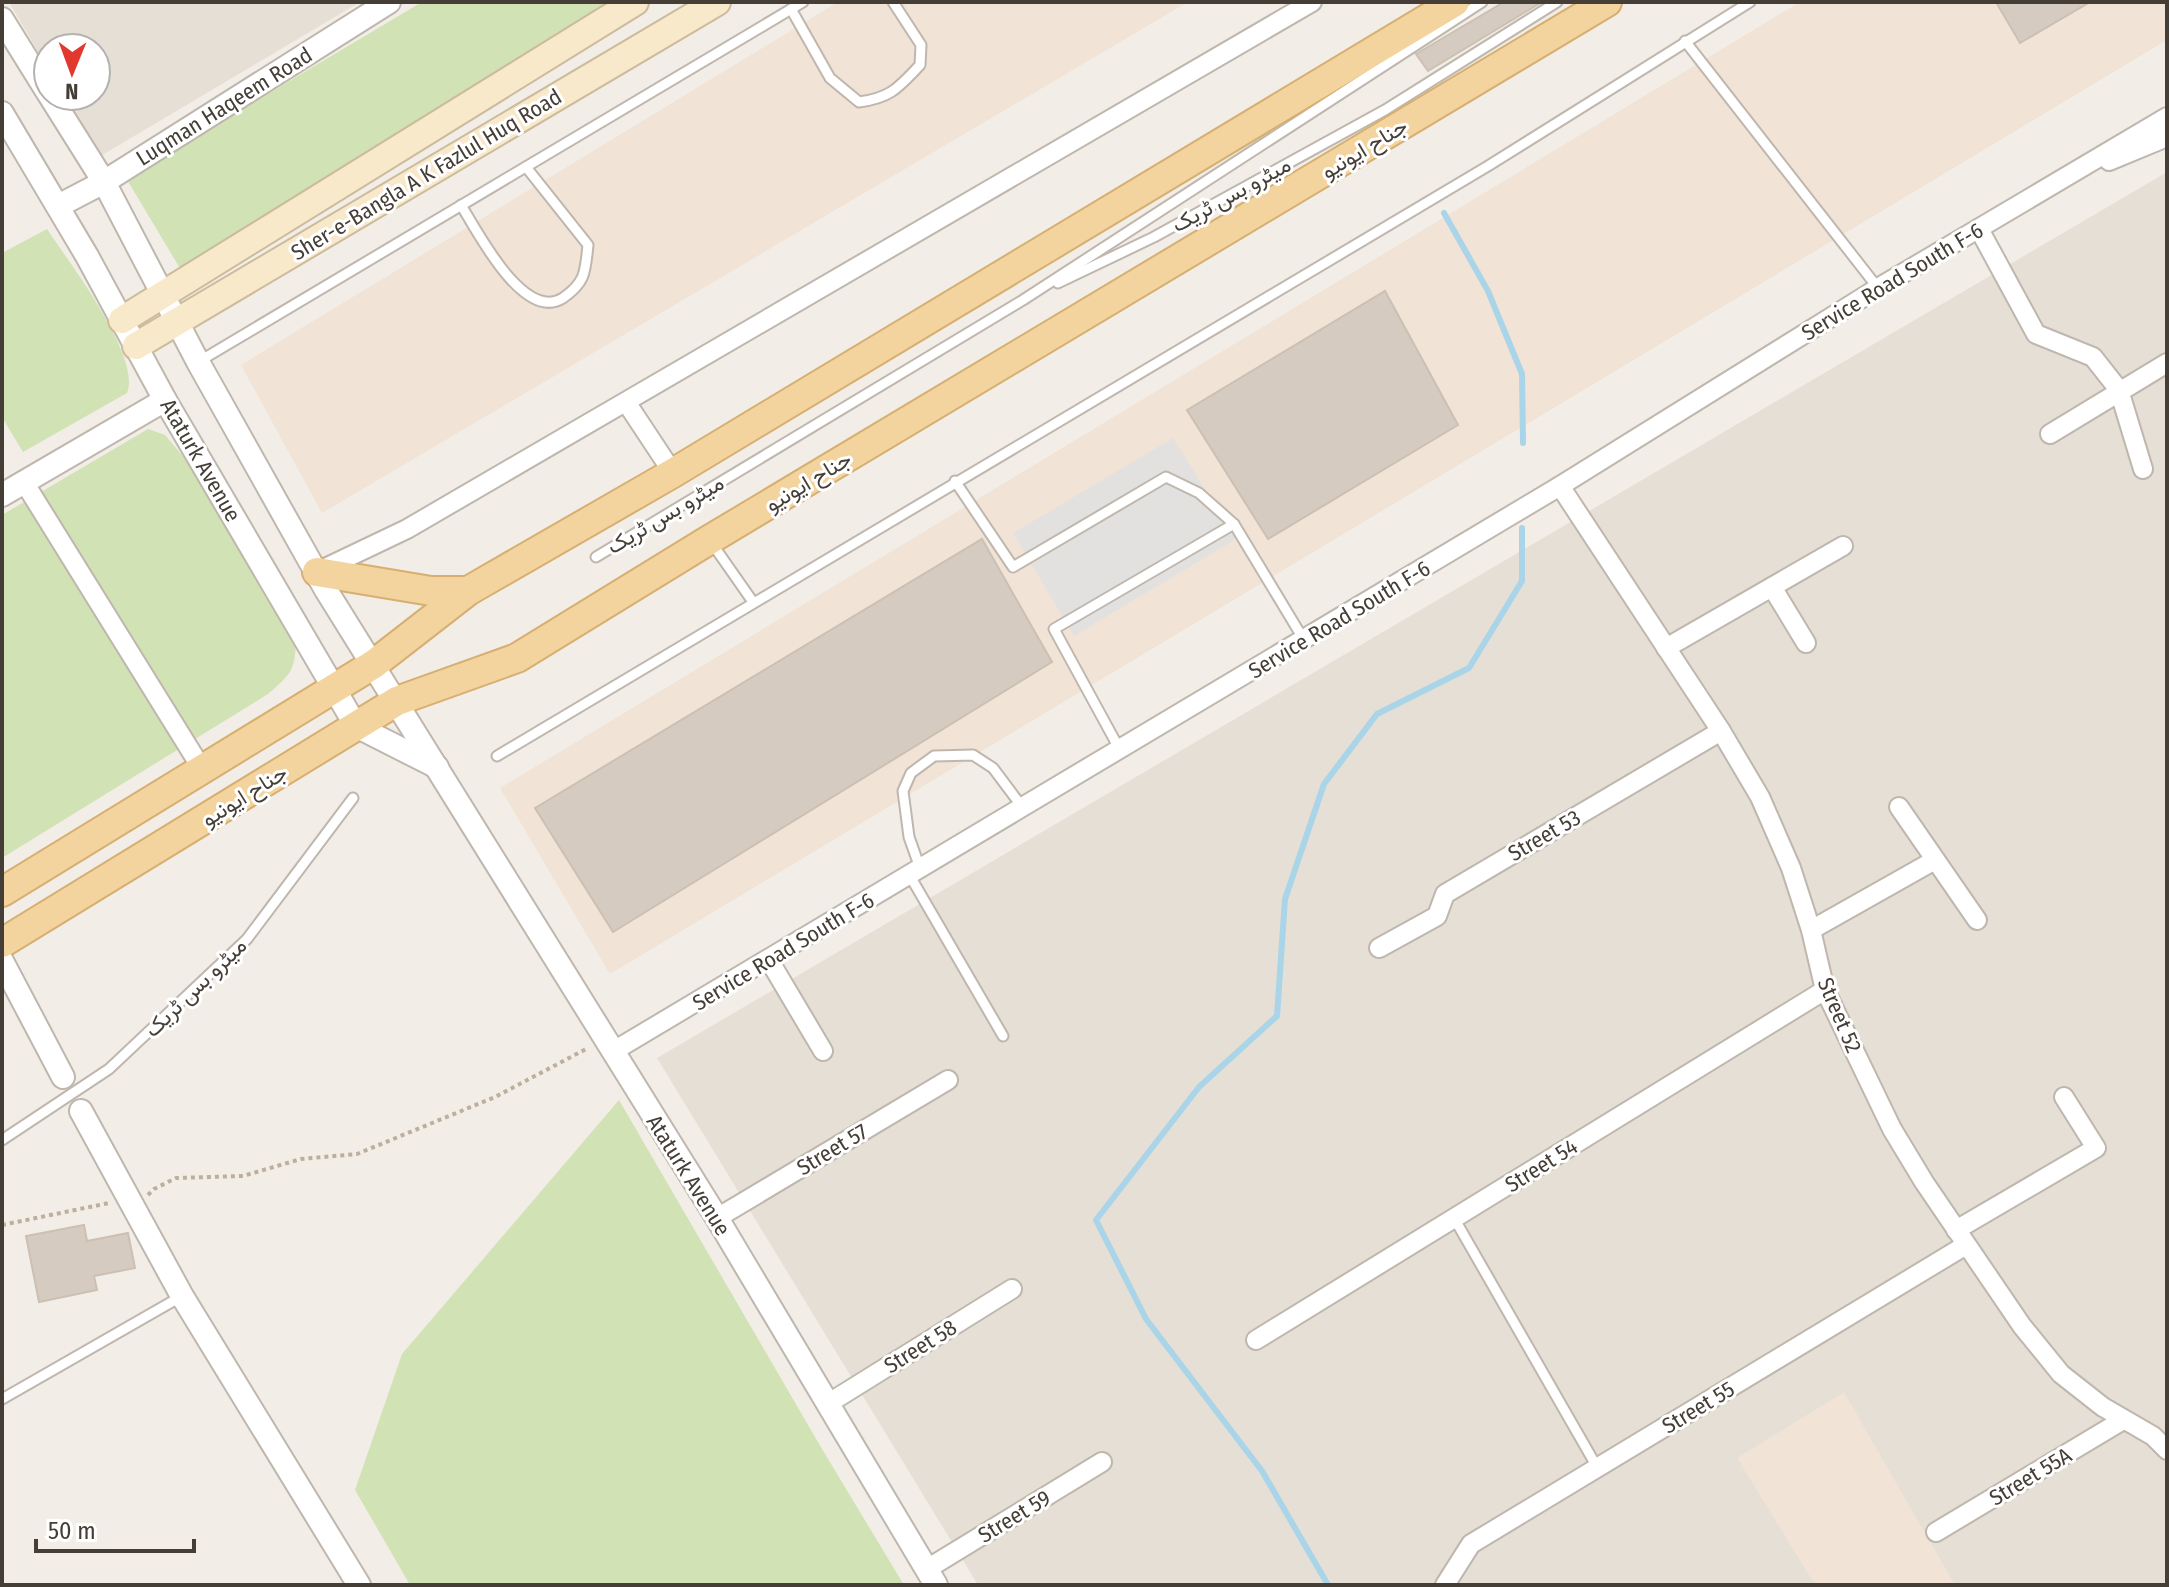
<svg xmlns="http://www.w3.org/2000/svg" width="2169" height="1587" font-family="'Fira Sans Condensed',Vazirmatn,sans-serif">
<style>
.residential{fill:#e5dfd6}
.commercial{fill:#f1e3d5}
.green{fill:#d1e2b4}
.parking{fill:#e3e1df}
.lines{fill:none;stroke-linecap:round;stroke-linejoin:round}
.stream{stroke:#aad4e8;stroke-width:6}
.building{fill:#d5cbc1;stroke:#ccc0b2;stroke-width:2}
.service-casing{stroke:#bfb7ae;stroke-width:13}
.minor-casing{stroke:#bfb7ae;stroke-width:22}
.tertiary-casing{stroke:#bfb7ae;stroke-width:26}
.secondary-casing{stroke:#ccbb9c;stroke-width:30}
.primary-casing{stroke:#d6af71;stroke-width:32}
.path{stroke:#bcaf9e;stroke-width:4;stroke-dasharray:4 4;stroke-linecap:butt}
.service{stroke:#fff;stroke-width:9}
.minor{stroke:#fff;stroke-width:18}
.tertiary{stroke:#fff;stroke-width:22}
.secondary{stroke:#f8e9cb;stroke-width:26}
.primary{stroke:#f3d49f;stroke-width:28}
.labels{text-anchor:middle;stroke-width:6;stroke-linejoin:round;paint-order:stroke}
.street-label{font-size:22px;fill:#443e37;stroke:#fff}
</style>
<rect width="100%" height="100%" fill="#f2eee7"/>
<g class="residential">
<path d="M9,2H360L99,157L64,96H96V48H48V69Z"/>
<path d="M2167,172V1585H978L657,1058Z"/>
</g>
<g class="commercial">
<path d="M838,2H1188L322,513L241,365Z"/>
<path d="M1800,2H2167V40L610,974L500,788Z"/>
<path d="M1844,1392L1955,1585H1815L1737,1458Z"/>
</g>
<g class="green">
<path d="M422,2H643L187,280L126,178Z"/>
<path d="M47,229C68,261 142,357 127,393L23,452L2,417V253Z"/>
<path d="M148,429L165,435L187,461L296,640C295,671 291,674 268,694L2,858V515Z"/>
<path d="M619,1100L822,1449L904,1585H410L355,1490L402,1354Z"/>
</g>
<path class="parking" d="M1173,438L1236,539L1074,636L1013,533Z"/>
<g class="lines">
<g class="stream">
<path d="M1444,213L1488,291L1522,374L1523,443"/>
<path d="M1328,1585L1262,1471L1146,1319L1096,1220L1199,1087L1277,1016L1285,899L1324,784L1377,714L1469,668L1522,581V528"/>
</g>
</g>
<g class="building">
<path d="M1504,2H1542L1428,71L1416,54Z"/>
<path d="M1996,2H2090L2020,43Z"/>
<path d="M1385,291L1458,425L1268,539L1187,410Z"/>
<path d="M982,539L1052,662L613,932L535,808Z"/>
<path d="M84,1225L87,1241L128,1233L135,1268L94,1276L97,1290L39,1302L26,1236Z"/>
</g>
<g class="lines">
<defs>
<g id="service">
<path d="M791,9L830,78L859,102C891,98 899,87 920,65L921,45L893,2"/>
<path d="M1685,41L1878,288"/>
<path d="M461,205C477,231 524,323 563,298C586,282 585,272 588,245L526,167"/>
<path d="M1058,283L1154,237L1385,110L1557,2"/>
<path d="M198,362L803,2"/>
<path d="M955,481L1013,567L1166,477L1199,493L1234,524L1304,640"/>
<path d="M711,542L753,602"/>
<path d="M596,557L1023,300L1482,2"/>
<path d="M1120,750L1054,629L1234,524"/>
<path d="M497,756L1488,166L1750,2"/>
<path d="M920,868L909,837L903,791L911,773L934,756L973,755L993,768L1023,808"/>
<path d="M910,876L1003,1036"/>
<path d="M2,1140L109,1069L247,939L353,798"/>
<path d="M1454,1218L1597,1467"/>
<path d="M2,1399L182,1296"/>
</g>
<g id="minor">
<path d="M2109,161L2167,137"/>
<path d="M1979,229L2036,334L2093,357L2119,390L2143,469"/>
<path d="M626,402L673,473"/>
<path d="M2050,434L2167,363"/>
<path d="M24,482L202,769"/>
<path d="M1560,486L1721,731L1760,797L1791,868L1811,930L1825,990L1892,1129L1924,1182L2022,1326L2061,1374L2103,1407L2153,1436L2167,1450"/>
<path d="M319,571L407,529L1312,2"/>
<path d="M1772,587L1806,643"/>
<path d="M1666,648L1843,546"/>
<path d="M1899,807L1977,920"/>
<path d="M1811,930L1935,860"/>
<path d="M1379,948L1437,916L1445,894L1721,731"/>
<path d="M769,960L823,1051"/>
<path d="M612,1052L1560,486L1878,288L2167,117"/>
<path d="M717,1218L948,1080"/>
<path d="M1956,1230L2096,1148L2064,1097"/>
<path d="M1256,1340L1825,990"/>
<path d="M829,1403L1012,1289"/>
<path d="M1936,1532L2123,1420"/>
<path d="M927,1569L1102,1462"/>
<path d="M1445,1585L1471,1544L1966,1245"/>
</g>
<g id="tertiary">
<path d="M2,19L48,93"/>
<path d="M50,96L104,182L198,362L326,590L717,1218L936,1585"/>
<path d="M2,113L87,256L165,400L356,726L437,767"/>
<path d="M58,206L104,182L389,2"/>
<path d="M2,495L165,400"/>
<path d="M2,961L63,1077"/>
<path d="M81,1111L182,1296L359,1585"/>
</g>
<g id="secondary">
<path d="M122,320L635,2"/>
<path d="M136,346L717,2"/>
</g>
<g id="primary">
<path d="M317,572L431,591H468"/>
<path d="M2,892L374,664L468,591L673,473L1455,2"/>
<path d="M2,943L397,701L517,658L709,540L1607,2"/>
</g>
</defs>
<use href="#service" class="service-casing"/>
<use href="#minor" class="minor-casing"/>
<use href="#tertiary" class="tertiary-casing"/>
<use href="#secondary" class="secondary-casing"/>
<use href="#primary" class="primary-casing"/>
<g class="path">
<path d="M148,1195L154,1189L176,1178L243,1176L301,1159L357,1154L495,1097L588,1048"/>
<path d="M2,1225L109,1203"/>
</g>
<use href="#service" class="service"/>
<use href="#minor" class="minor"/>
<use href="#tertiary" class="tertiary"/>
<use href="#secondary" class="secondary"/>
<use href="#primary" class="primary"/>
</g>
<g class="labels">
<g class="street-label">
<text transform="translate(224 106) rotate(-32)" y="8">Luqman Haqeem Road</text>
<text transform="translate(1364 148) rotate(-31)" y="8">جناح ایونیو</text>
<text transform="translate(426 174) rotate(-31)" y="8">Sher-e-Bangla A K Fazlul Huq Road</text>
<text transform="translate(1231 194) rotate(-29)" y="8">میٹرو بس ٹریک</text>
<text transform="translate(1892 281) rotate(-31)" y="8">Service Road South F-6</text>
<text transform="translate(201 460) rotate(60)" y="8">Ataturk Avenue</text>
<text transform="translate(808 481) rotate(-31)" y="8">جناح ایونیو</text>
<text transform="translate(665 514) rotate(-31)" y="8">میٹرو بس ٹریک</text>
<text transform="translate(1339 619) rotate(-31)" y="8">Service Road South F-6</text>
<text transform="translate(244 795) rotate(-32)" y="8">جناح ایونیو</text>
<text transform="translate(1544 835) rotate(-30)" y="8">Street 53</text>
<text transform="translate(783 951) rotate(-31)" y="8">Service Road South F-6</text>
<text transform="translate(195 987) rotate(-44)" y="8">میٹرو بس ٹریک</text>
<text transform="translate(1840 1015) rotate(67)" y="8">Street 52</text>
<text transform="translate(832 1149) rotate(-31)" y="8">Street 57</text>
<text transform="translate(1541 1165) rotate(-32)" y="8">Street 54</text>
<text transform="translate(689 1175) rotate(58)" y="8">Ataturk Avenue</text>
<text transform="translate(920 1346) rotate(-32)" y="8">Street 58</text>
<text transform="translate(1698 1407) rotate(-31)" y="8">Street 55</text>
<text transform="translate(2030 1476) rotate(-31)" y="8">Street 55A</text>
<text transform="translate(1014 1516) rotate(-31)" y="8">Street 59</text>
</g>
</g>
<rect width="2169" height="1587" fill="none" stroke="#443e37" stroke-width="8"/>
<g transform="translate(72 72) rotate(181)"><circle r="38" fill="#ffffff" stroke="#b4b2af" stroke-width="2"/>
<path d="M0-6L14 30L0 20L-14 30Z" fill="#e2392e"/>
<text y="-12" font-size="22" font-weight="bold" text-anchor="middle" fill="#443e37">N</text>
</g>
<path d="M36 1539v12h158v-12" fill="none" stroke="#443e37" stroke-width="4"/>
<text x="48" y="1539" font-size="24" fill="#443e37" stroke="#ffffff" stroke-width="6" paint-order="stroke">50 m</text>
</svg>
